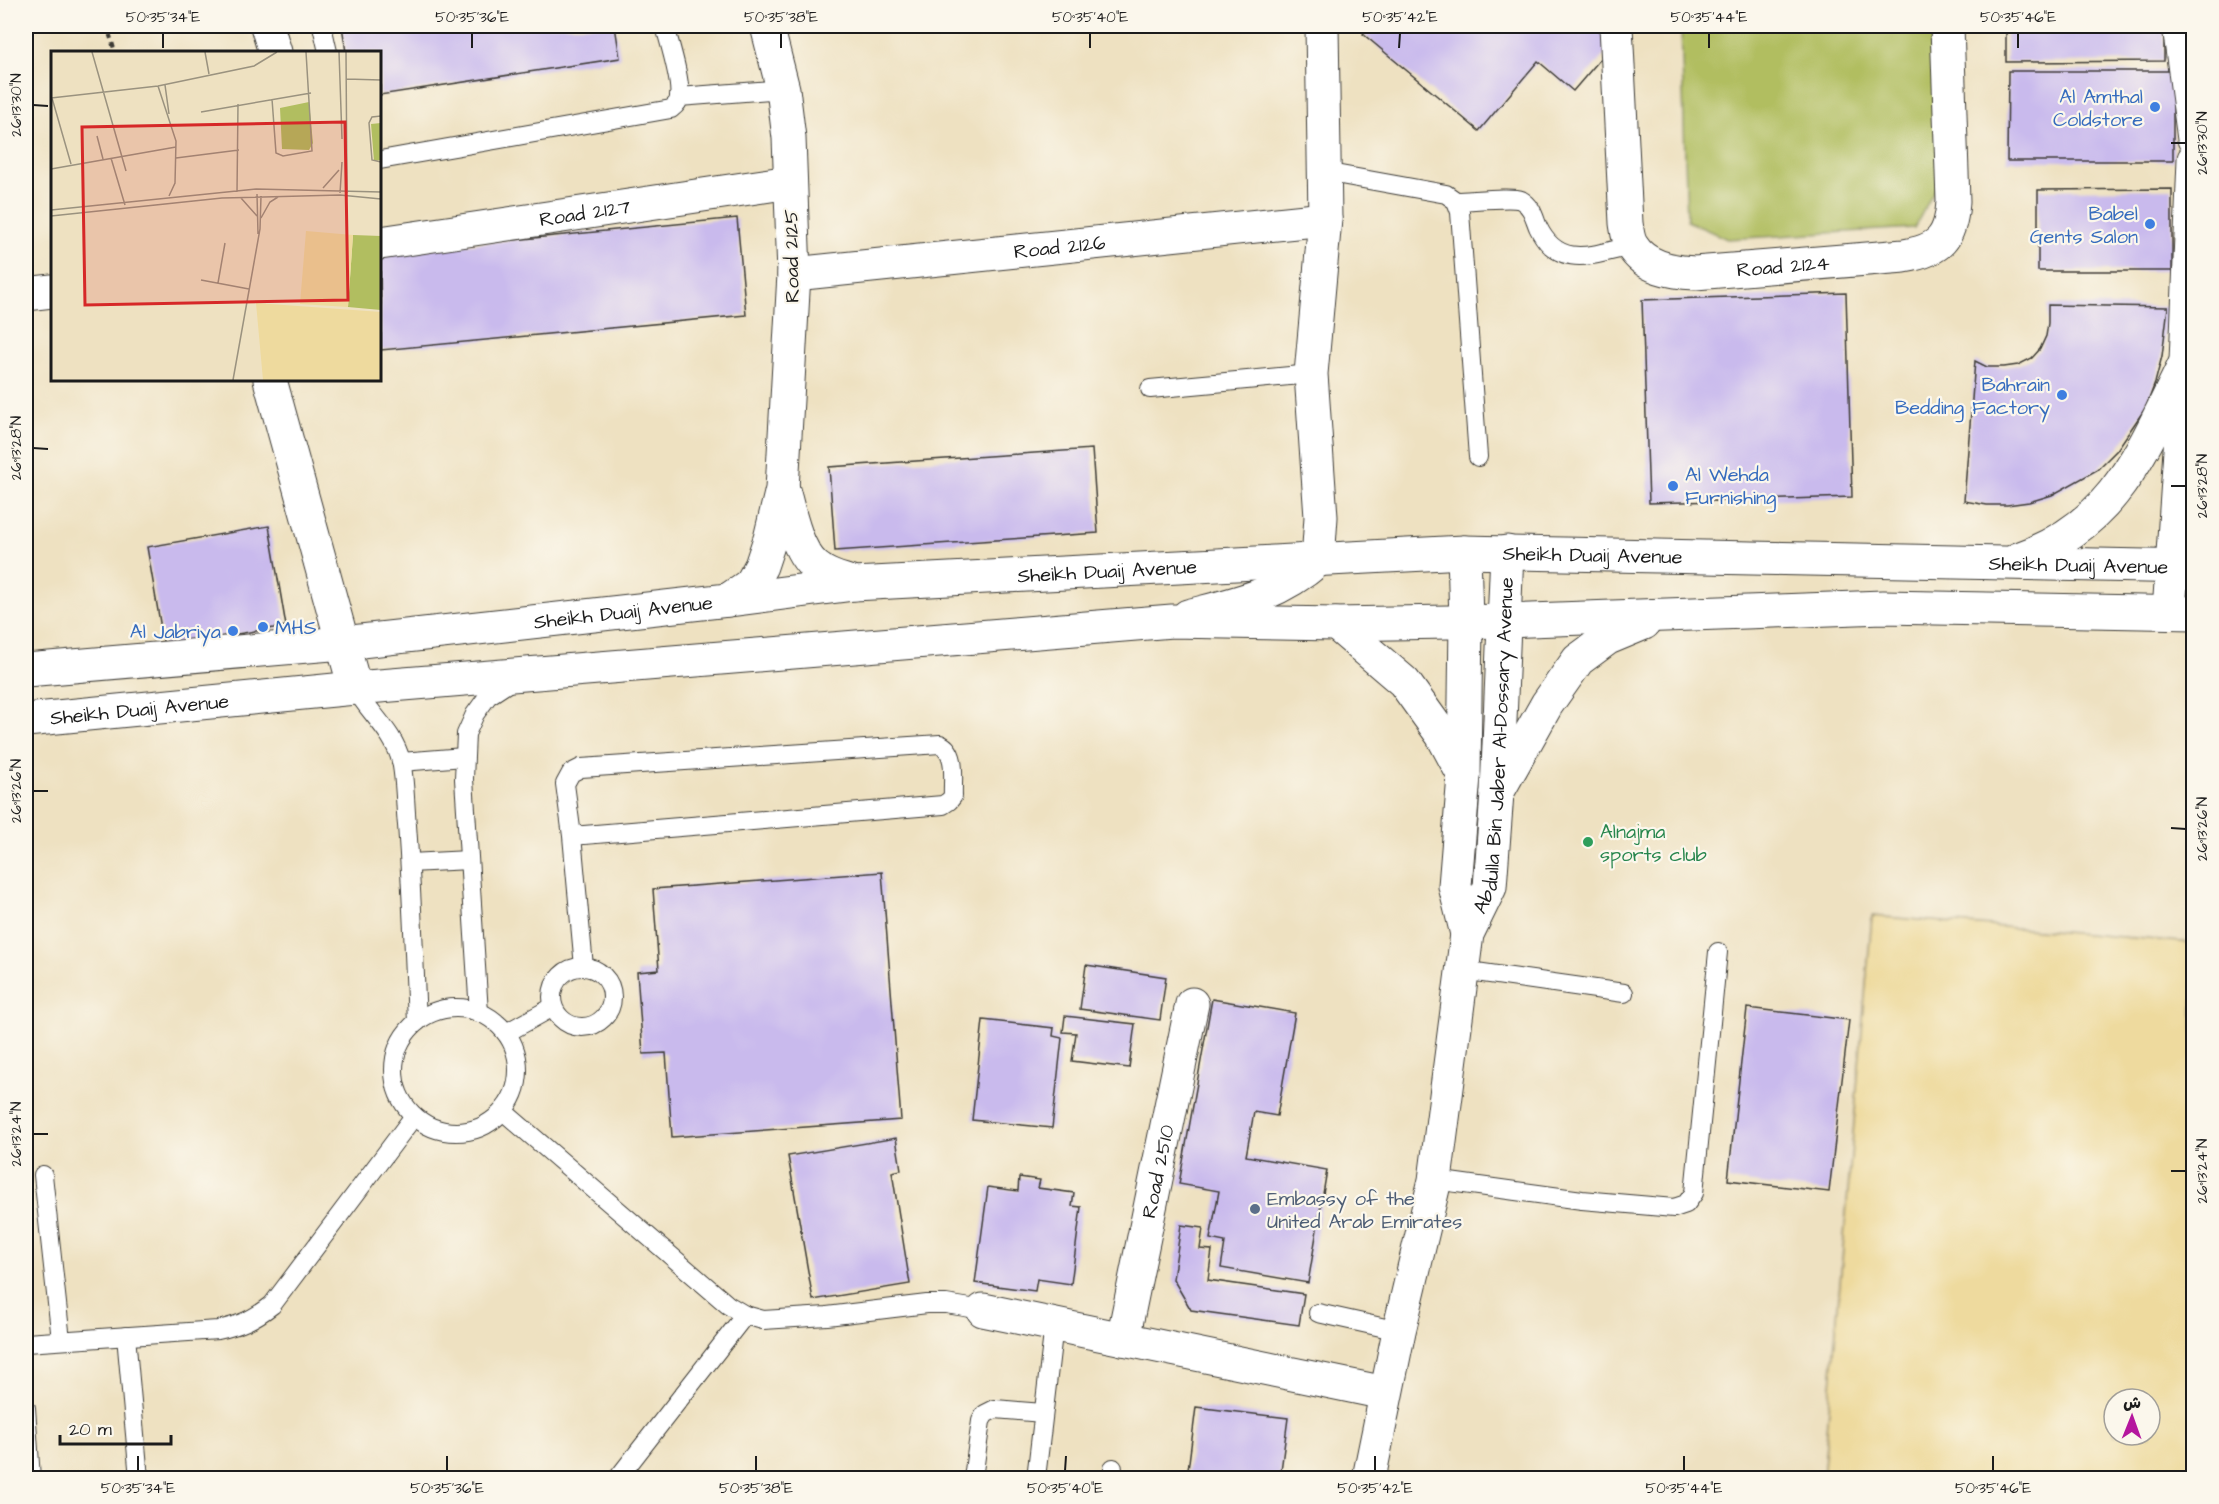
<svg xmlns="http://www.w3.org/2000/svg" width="2219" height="1504" font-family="'Architects Daughter','Playpen Sans Arabic',sans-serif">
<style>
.green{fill:#b1be60;stroke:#666d3e;stroke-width:1.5}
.sand{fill:#eeda9e;stroke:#857b5d;stroke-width:1.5;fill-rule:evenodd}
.building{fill:#c9baed}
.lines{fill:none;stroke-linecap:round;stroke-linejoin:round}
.lane-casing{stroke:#3c3a35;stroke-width:20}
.street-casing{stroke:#3c3a35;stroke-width:35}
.secondary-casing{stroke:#3c3a35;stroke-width:35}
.primary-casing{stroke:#3c3a35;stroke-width:35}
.path{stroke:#3c3a35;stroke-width:4;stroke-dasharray:4.5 4.5;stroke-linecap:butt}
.lane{stroke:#fff;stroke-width:18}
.street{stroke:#fff;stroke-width:33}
.secondary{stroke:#fff;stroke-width:33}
.primary{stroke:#fff;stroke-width:33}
.ticks{fill:none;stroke:#1c1c1c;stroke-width:2}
.shop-dot{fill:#3f7fe0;stroke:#fbf7ec;stroke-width:2}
.leisure-dot{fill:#2e9e5b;stroke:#fbf7ec;stroke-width:2}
.service-dot{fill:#5c6f8a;stroke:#fbf7ec;stroke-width:2}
.labels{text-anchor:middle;stroke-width:4.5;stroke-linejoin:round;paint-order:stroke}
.shop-label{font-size:20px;fill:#366cbe;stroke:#fbf7ec;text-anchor:end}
.street-label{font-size:20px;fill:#1c1c1c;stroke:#fbf7ec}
.leisure-label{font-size:20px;fill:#27864d;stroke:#fbf7ec;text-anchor:start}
.service-label{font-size:20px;fill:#4e5e75;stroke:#fbf7ec;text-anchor:start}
.inset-road{fill:none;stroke:#9a927f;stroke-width:1.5}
.view{fill:#d62828;fill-opacity:0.15;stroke:#d62828;stroke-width:3}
.inset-edge{fill:none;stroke:#1c1c1c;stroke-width:3}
.neatline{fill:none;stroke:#1c1c1c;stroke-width:2}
.ticks-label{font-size:15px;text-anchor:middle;fill:#1c1c1c}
</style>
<rect width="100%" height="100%" fill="#fbf7ec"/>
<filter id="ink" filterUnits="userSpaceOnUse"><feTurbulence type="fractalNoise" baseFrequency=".0167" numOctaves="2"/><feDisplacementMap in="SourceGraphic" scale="12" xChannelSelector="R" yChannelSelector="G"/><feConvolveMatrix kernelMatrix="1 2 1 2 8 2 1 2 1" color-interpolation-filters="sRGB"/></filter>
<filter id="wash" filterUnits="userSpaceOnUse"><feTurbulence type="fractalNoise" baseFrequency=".008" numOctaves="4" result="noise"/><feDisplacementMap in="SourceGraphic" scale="24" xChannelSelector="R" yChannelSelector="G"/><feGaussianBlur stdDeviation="1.35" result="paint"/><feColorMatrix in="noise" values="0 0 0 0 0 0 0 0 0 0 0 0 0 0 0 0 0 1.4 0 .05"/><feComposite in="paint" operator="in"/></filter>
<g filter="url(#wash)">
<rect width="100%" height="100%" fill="#eee1c1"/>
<path class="green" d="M1681,26H1936L1945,171L1914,228L1727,239L1687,221Z"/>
<path class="sand" d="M1872,916L2193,943V1478H1823ZM2114,1399H2150V1435H2114Z"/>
<g id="blocks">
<g class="building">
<path d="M342,26H615L620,58L380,95V52H346Z"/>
<path d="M1371,26H1596L1615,42L1573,91L1538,61L1479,131L1363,34Z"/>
<path d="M2006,26H2164V61L2006,62Z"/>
<path d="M2008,71H2173V161H2007Z"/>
<path d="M2172,189V271H2038V190Z"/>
<path d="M737,218L746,315L381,350L380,253Z"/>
<path d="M1846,293L1852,497L1649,503L1642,300Z"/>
<path d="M2048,305L2168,307L2162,356L2155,383L2146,407L2117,450L2097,470L2052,495L2029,502L2007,505H1987L1964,501L1975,361L1987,367H2004L2018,365L2032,358L2040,349L2046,336L2048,323Z"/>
<path d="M1092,449L1098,533L835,551L829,467Z"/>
<path d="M269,526L286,626L164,646L147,547Z"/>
<path d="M882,872L901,1120L672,1137L666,1053L643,1054L637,972L659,970L653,889Z"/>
<path d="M1086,965L1166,977L1160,1020L1080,1009Z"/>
<path d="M1212,999L1295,1013L1277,1116L1254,1112L1246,1156L1327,1170L1308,1283L1221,1268L1225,1242L1210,1239L1219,1191L1179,1184Z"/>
<path d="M1747,1008L1849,1020L1829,1192L1728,1180Z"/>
<path d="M1065,1016L1135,1024L1129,1068L1072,1061L1076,1033L1063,1032Z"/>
<path d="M983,1020L1054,1028L1053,1036L1062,1038L1052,1128L972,1120Z"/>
<path d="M896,1138L901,1170L892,1172L910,1284L813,1300L788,1156Z"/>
<path d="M1019,1177L1040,1180L1038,1188L1074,1193L1072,1206L1081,1207L1071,1284L1037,1279L1035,1291L975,1283L988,1187L1018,1191Z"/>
<path d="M1181,1225L1203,1228L1200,1249L1212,1250L1208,1280L1304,1294L1299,1325L1191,1310L1173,1279Z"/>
<path d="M1196,1407L1288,1418L1280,1478H1187Z"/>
</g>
</g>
</g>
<g filter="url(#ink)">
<use href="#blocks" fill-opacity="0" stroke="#3c3a35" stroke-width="1.5"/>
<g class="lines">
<defs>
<g id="lane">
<path d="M322,26L328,52"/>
<path d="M679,97L783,89"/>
<path d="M380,160L671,109C675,106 679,102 679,97C682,82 669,42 665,26"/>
<path d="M1324,172L1446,194L1456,201L1460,212L1478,457"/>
<path d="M1456,201C1469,201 1512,196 1521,200C1532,206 1534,217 1538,227C1559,271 1594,254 1632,246"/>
<path d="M1150,389L1311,374"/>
<path d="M355,688C369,713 394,732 401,761C405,778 405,807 407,825C412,891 414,957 417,1022"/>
<path d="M401,762L464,757"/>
<path d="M572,836L565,784L571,773L581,768L940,744C958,752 952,780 953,796L949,801L943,805L572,836L584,967"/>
<path d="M410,863L469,860"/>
<circle cx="582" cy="997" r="30"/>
<path d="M1462,970L1624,993"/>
<circle cx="456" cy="1070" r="62"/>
<path d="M479,1013L464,779L466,734L475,714L488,696L511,681"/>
<path d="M506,1033L553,1007"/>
<path d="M503,1111L728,1305L745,1315L763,1320L827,1316L927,1304H946L983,1310"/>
<path d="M43,1175L61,1340"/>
<path d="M1435,1180L1582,1200L1674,1208L1686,1204L1694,1193L1718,952"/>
<path d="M1318,1313L1399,1331"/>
<path d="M126,1336L139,1478"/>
<path d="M26,1343L218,1330C241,1325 254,1319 272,1305L414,1116"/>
<path d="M26,1408L31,1478"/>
<path d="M618,1478L745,1315"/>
<path d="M973,1478L981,1421L985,1414L995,1409L1043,1413"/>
<path d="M1036,1478L1054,1325"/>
<path d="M1112,1478L1113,1468"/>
</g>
<g id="street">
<path d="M267,26L275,52"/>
<path id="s1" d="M1616,26L1626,223C1627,230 1628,240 1632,246C1645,268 1673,272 1695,273L1904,256C1940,250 1951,238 1953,201L1947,26"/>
<path id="s2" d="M380,243L790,182"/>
<path id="s3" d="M794,274L1325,219"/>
<path d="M26,294L52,291"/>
<path d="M270,380L355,688"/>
<path d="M783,490C791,517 797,558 823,572C832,578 844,580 854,584"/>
<path d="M728,600L751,584L761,566L770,539L782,489L794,274L789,138L783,89L767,26"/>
<path d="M1188,616C1238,603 1278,595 1318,560L1321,517L1311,374L1325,219L1322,26"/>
<path d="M983,1310L1385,1393"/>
<path id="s4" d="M1123,1339L1192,1004"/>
</g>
<g id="secondary">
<path d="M2179,26L2194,139"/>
<path d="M1464,552L1466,621L1464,776L1455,886L1467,934"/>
<path d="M2169,612L2186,362L2194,159"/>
<path id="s5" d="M1369,1478L1399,1331L1435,1180L1467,934L1490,887L1497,793L1507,552"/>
</g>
<g id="primary">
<path d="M2018,559C2118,524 2142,449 2186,362"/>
<path d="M1336,624L1404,682L1442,735L1464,776"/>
<path id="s6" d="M26,670L343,643L728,600L854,584L1464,552L2194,567"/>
<path id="s7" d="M26,720L355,688L1172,621L1336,624L1505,621L1883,607L2194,613"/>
<path d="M1497,793L1547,704L1578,660L1608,638L1644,623"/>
</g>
</defs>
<use href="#lane" class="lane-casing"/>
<use href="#street" class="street-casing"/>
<use href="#secondary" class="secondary-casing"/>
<use href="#primary" class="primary-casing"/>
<path class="path" d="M107,26L115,52"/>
<use href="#lane" class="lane"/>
<use href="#street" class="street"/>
<use href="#secondary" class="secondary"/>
<use href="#primary" class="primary"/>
</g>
</g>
<path class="ticks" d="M163,48V33M472,48V33M781,48V33M1090,48V33M1399,48L1400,33M1709,48V33M2018,48V33M33,105L48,106M2171,143H2186M33,448L48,449M2171,486H2186M33,791H48M2171,828L2186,829M33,1134H48M2171,1171H2186M138,1471V1456M447,1471V1456M756,1471V1456M1065,1471L1066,1456M1375,1471V1456M1684,1471V1456M1993,1471V1456"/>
<g class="shop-dot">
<circle cx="2155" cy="107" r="6"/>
<circle cx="2150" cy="224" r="6"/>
<circle cx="2062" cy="395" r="6"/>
<circle cx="1673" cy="486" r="6"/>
<circle cx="263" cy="627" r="6"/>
<circle cx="233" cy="631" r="6"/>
</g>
<circle class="leisure-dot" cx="1588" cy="842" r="6"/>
<circle class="service-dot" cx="1255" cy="1209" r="6"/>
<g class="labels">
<g class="shop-label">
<text x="2143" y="103">Al Amthal<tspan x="2143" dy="23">Coldstore</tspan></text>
<text x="2138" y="220">Babel<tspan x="2138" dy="23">Gents Salon</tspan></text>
<text x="2050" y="391">Bahrain<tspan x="2050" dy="23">Bedding Factory</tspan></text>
<text x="1685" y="481" text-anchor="start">Al Wehda<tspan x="1685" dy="23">Furnishing</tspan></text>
<text x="275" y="634" text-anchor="start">MHS</text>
<text x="221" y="638">Al Jabriya</text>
</g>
<g class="street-label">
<text dy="7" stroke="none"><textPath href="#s2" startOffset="207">Road 2127</textPath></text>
<text dy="7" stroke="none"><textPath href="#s3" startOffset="267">Road 2126</textPath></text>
<text transform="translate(791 256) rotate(-91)" y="7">Road 2125</text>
<text dy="7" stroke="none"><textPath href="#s1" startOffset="381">Road 2124</textPath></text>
<text dy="7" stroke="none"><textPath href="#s6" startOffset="1572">Sheikh Duaij Avenue</textPath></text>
<text dy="7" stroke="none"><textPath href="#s6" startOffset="2058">Sheikh Duaij Avenue</textPath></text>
<text dy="7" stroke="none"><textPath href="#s6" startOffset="1086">Sheikh Duaij Avenue</textPath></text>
<text dy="7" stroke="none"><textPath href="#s6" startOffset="600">Sheikh Duaij Avenue</textPath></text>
<text dy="7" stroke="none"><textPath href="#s7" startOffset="114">Sheikh Duaij Avenue</textPath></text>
<text dy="7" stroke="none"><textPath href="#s5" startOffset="747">Abdulla Bin Jaber Al-Dossary Avenue</textPath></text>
<text dy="7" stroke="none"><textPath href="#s4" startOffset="171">Road 2510</textPath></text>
</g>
<g class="leisure-label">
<text x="1600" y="838">Alnajma<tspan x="1600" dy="23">sports club</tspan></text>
</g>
<g class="service-label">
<text x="1267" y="1205">Embassy of the<tspan x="1267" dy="23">United Arab Emirates</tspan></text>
</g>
</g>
<g transform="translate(51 51)">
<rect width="330" height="330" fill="#eee1c1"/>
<path d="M258,51L262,92L258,99L231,98L229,57ZM330,72V109L323,110L320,73ZM302,184L330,185V259L297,256Z" fill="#b1be60"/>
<path d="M255,180L302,184L297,256L249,253ZM205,252L330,261V329H212Z" fill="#eeda9e"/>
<path class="inset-road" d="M41,1L75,120M154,1L158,23M288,1L291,88M295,1L296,142M295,28L330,29M114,34L118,63M107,35L125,90L124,132L118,145M0,47L107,35L203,15L226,1M1,47L20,113M221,48L225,102L232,105L261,100L255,1M150,61L260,42M330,65L321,66L318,72L321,109L330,111M46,85L52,108M60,107L74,154M125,107L188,99M0,118L125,96M272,137L288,119M186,141L187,53M289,142L291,111M206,143L207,183M190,147L206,165M0,159L205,138L330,141M0,165L171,147L289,144L330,148M210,167L219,151L227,146M150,229L198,238M167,232L174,192M182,329L209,178L210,145"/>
<path class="view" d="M294,71L297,249L34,254L31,76Z"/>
<rect width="330" height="330" class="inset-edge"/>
</g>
<rect width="2219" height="1504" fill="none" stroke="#fbf7ec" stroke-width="66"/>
<g transform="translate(2132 1417) rotate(1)"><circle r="28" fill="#fbf7ec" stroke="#a29f99" stroke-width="1.5"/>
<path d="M0-4.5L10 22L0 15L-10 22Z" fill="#b5179e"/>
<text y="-9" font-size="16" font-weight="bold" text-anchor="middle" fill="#1c1c1c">ش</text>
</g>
<path d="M60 1435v9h111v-9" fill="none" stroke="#1c1c1c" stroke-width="3"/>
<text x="69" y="1435" font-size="18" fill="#1c1c1c" stroke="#fbf7ec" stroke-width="4.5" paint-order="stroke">20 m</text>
<rect x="33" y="33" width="2153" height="1438" class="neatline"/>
<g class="ticks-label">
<text x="163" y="22">50°35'34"E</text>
<text x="472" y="22">50°35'36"E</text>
<text x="781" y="22">50°35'38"E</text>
<text x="1090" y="22">50°35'40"E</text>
<text x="1400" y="22">50°35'42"E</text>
<text x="1709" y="22">50°35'44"E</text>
<text x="2018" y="22">50°35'46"E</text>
<text transform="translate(16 105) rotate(-90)" y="5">26°13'30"N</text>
<text transform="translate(2202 143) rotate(-90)" y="5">26°13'30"N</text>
<text transform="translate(16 448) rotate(-90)" y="5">26°13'28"N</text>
<text transform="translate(2202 486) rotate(-90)" y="5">26°13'28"N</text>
<text transform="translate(16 791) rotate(-90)" y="5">26°13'26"N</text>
<text transform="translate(2202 829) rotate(-90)" y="5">26°13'26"N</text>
<text transform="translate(16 1134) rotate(-90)" y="5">26°13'24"N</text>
<text transform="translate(2202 1171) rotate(-90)" y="5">26°13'24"N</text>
<text x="138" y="1493">50°35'34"E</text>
<text x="447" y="1493">50°35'36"E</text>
<text x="756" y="1493">50°35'38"E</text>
<text x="1065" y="1493">50°35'40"E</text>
<text x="1375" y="1493">50°35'42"E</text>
<text x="1684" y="1493">50°35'44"E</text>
<text x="1993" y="1493">50°35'46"E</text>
</g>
</svg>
